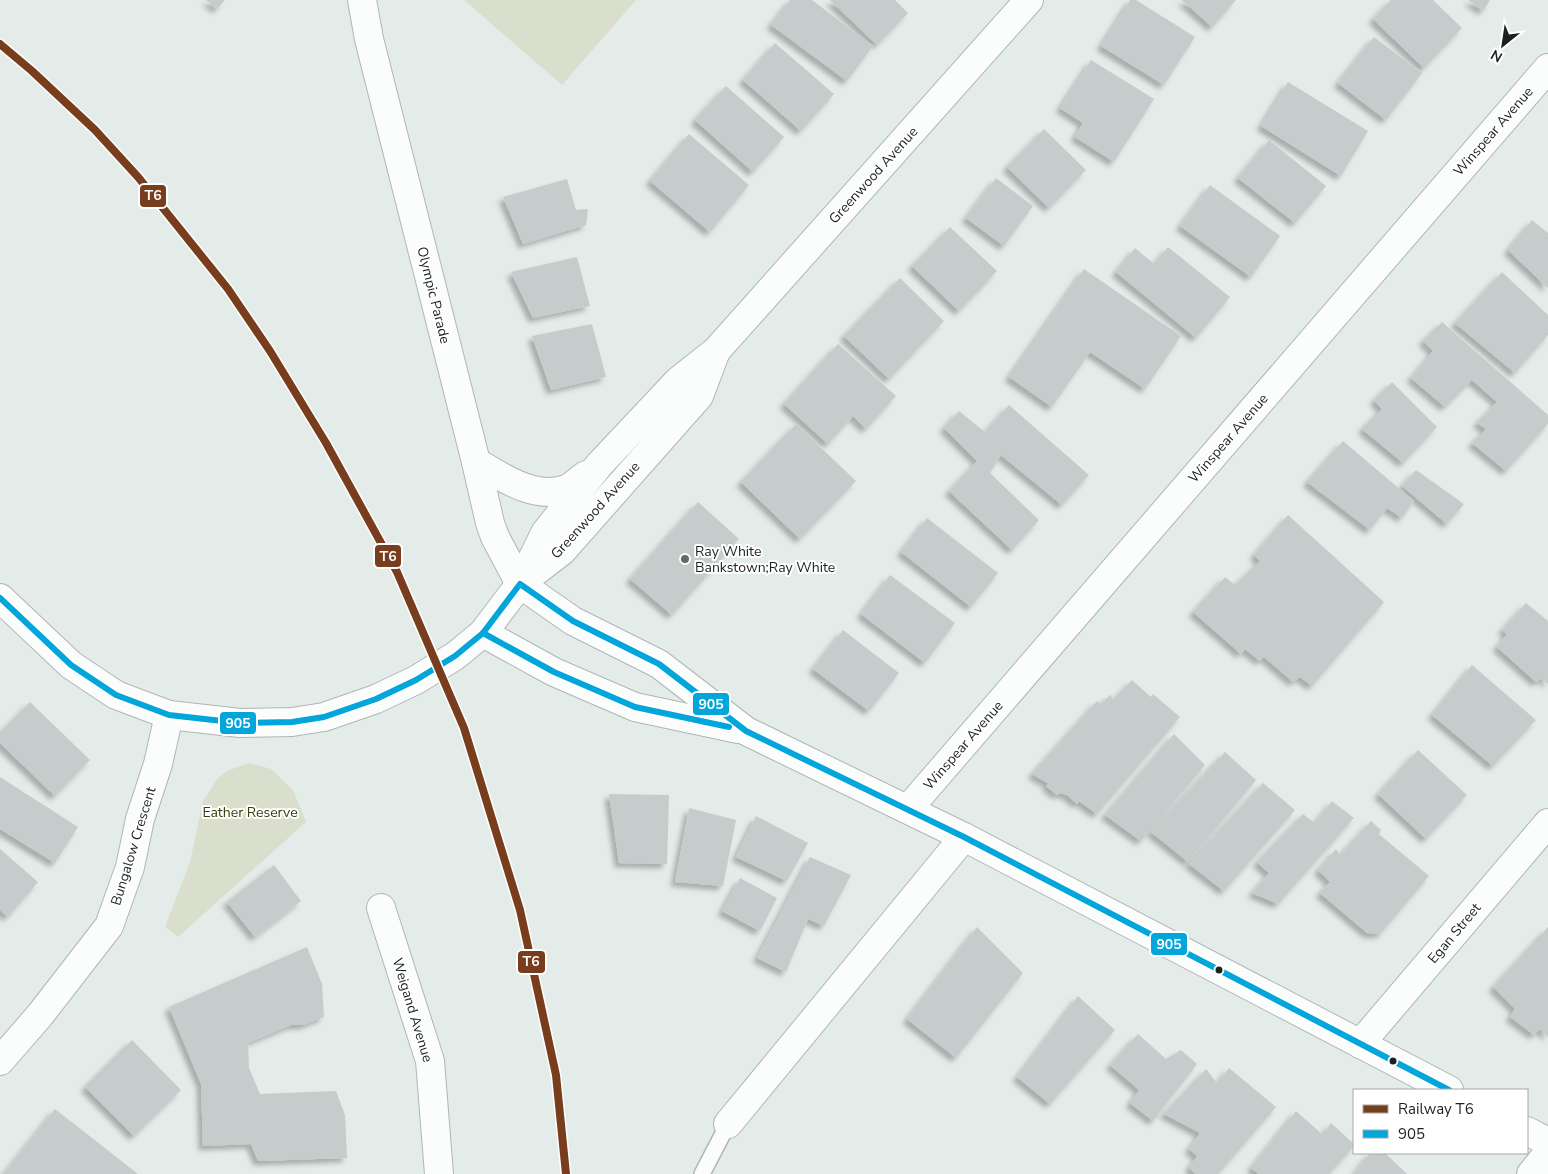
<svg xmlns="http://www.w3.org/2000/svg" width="1548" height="1174" font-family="'Nunito Sans',sans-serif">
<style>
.green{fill:#d9decd}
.building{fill:#c5cccb;filter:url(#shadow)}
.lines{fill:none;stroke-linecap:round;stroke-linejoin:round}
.lane-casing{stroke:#b0b6b4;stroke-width:18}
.street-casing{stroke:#b0b6b4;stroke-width:30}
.secondary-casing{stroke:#b0b6b4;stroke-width:30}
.lane{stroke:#fbfcfc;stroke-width:15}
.street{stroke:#fbfcfc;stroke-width:28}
.secondary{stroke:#fbfcfc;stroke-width:28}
.bus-1-casing{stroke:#fff;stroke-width:10}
.bus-1{stroke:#03a6da;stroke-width:6}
.rail-1-casing{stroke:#fff;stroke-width:11}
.rail-1{stroke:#783d1d;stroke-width:8}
.poi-dot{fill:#636967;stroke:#fff;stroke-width:2}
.bus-dot{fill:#1d2221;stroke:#fff;stroke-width:2}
.labels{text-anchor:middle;stroke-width:4;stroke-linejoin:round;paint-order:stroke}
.street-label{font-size:14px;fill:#1d2221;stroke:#fff}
.poi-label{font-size:14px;fill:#1d2221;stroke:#fff;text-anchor:start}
.park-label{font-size:14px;fill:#3b3d07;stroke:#fff}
.line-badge{stroke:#fff;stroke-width:2}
.badge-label{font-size:14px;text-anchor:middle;font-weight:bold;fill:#fff}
</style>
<defs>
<filter id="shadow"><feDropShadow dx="-4.5" dy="4.5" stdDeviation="2.5" flood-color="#0004"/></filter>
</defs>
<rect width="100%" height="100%" fill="#e4ecea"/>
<g class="green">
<path d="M464,0H636L562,85Z"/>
<path d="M249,763L271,769L293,790L306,822L178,937L165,927L190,862L203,801L218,778L227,771Z"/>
</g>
<g class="building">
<path d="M206,0H225L217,9Z"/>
<path d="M790,0H812L873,46L847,81L771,25Z"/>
<path d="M830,0H895L908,13L877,45Z"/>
<path d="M1130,0H1136L1195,37L1164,85L1101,46Z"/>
<path d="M1182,0H1236L1212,27Z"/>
<path d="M1391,0H1433L1462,28L1424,68L1373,19Z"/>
<path d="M1468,0H1490L1483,11Z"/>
<path d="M1374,37L1422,73L1386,120L1338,83Z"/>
<path d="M775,43L834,94L801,131L743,80Z"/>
<path d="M1091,60L1154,99L1114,162L1075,137L1083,123L1060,108Z"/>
<path d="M1288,82L1368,131L1341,176L1261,126Z"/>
<path d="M726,86L784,137L753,172L695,120Z"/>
<path d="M1044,129L1086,170L1049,208L1007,167Z"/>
<path d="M689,134L749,185L710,232L650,181Z"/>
<path d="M1269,140L1326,186L1295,223L1238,178Z"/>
<path d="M996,178L1033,206L1004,246L966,218Z"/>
<path d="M567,179L576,210L588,209L586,225L523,244L503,197Z"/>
<path d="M1210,185L1280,236L1251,277L1180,226Z"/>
<path d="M1532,220L1548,233V288L1508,250Z"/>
<path d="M950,227L997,271L959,311L912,266Z"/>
<path d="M1168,247L1230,297L1196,338L1116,272L1135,248L1154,264Z"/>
<path d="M577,257L590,306L533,318L511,272Z"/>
<path d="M1084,269L1181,336L1145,389L1090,352L1052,407L1009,377Z"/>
<path d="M1502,272L1548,315V335L1515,373L1455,323Z"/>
<path d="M900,278L944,321L889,379L844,336Z"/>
<path d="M1442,322L1548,415V424L1506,471L1472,443L1486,429L1477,423L1497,402L1472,380L1445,407L1411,378L1433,351L1423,341Z"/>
<path d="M592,324L606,377L551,390L532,336Z"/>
<path d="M838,344L896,396L866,429L853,416L828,444L784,404Z"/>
<path d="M1392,382L1437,427L1403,463L1362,429L1382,409L1374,400Z"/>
<path d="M1009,405L1089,475L1062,505L1001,455L990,473L1039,520L1012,550L949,491L977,461L944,428L959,411L985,432Z"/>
<path d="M796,424L856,481L800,539L741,482Z"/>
<path d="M1343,441L1414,501L1402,518L1387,508L1370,530L1307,482Z"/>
<path d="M1416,470L1464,504L1447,524L1402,486Z"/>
<path d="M698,502L739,539L672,615L630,579Z"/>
<path d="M1288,515L1384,602L1312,686L1300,677L1293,682L1264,657L1260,661L1245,649L1241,654L1193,612L1225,577L1235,585L1260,561L1254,555Z"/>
<path d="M927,518L998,573L971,607L901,552Z"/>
<path d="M890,575L955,623L925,663L861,614Z"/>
<path d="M1526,603L1548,621V684L1542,678L1536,682L1497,647L1507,634L1502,630Z"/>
<path d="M843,630L899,673L869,711L813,669Z"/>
<path d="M1472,665L1536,720L1493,766L1432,715Z"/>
<path d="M1132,680L1151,697L1153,694L1180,717L1097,814L1079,801L1077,804L1067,795L1060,793L1057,795L1046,786L1049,784L1032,774L1097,701L1101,704L1110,695L1114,699Z"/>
<path d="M30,702L90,760L55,796L0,743V733Z"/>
<path d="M1174,734L1205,765L1141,841L1105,815Z"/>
<path d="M1418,750L1467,795L1426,839L1378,794Z"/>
<path d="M1225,752L1256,780L1188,862L1151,832Z"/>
<path d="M0,777L78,827L55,863L0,829Z"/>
<path d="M1263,783L1295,810L1224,891L1189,864Z"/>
<path d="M609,794L669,795L667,864L619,863Z"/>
<path d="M1332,801L1354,818L1278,904L1252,893L1269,873L1257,862L1303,814L1315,823Z"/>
<path d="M689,808L736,820L723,886L675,882Z"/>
<path d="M756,816L808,843L787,881L736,857Z"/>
<path d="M1371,821L1381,830L1379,834L1429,876L1380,934L1367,933L1320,893L1330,882L1318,870L1336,849L1340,855Z"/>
<path d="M0,849L38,882L8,917L0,910Z"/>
<path d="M810,857L851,875L824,926L808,919L786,972L757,958Z"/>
<path d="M274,865L301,901L255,937L227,902Z"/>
<path d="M740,878L777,898L760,931L722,911Z"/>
<path d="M977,927L1023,973L956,1058L907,1019Z"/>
<path d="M1548,927V1037L1540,1029L1534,1035L1510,1017L1515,1009L1493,987Z"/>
<path d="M307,947L322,984L324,1017L303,1025H291L248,1043L249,1068L260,1094L336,1091L345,1115L347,1158L258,1161L251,1144L203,1146L201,1084L169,1007Z"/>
<path d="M1078,996L1115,1030L1050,1104L1017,1077Z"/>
<path d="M1138,1034L1166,1059L1181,1050L1197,1064L1153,1121L1130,1103L1139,1090L1110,1065Z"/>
<path d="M132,1040L181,1090L134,1136L85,1087Z"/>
<path d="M1229,1068L1276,1107L1218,1174H1195L1189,1168L1197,1156L1189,1149L1200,1133L1164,1114L1206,1069L1217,1083Z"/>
<path d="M55,1109L138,1174H4Z"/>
<path d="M1296,1111L1323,1135L1331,1123L1354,1144V1146L1329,1174H1259L1251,1168Z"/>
<path d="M1370,1153H1385L1407,1174H1354Z"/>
</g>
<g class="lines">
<defs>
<path id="lane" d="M702,1174L728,1124"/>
<g id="street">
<path d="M908,809L1548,68"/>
<path d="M381,908L430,1061L439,1174"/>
<path d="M1360,1044L1548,823"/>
<path d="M0,1061L40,1015L109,926L130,867L140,819L158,764L169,715"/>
<path d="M728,1124L964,837"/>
<path d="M1531,1174L1548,1153"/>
</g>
<g id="secondary">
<path d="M362,0L369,39L476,462L490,523L495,537L520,584L573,621L659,664L746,731L964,837L1449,1090"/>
<path d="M476,462C503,478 535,500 567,489C573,486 580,479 586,475"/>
<path d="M527,578L562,551L699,396L716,351"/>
<path d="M0,598L71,665L116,695L169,715L240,723L292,722L324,717L376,699L416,680L455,656L483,633L520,584L545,533L599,465L678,381L716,351L1029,0"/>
<path d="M483,633L554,672L635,707L738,729"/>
<path d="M1527,1131L1548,1142"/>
</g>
</defs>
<use href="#lane" class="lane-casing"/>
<use href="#street" class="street-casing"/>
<use href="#secondary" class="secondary-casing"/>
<use href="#lane" class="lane"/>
<use href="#street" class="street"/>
<use href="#secondary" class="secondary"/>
<defs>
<g id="bus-1">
<path d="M0,598L71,665L116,695L169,715L240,723L292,722L324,717L376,699L416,680L455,656L483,633L520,584L573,621L659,664L746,731L964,837L1449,1090"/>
<path d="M483,633L554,672L635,707L729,727"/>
</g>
</defs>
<use href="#bus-1" class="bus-1-casing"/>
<use href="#bus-1" class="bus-1"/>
<defs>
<path id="rail-1" d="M0,44L32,71L95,130L138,177L228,289L270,351L326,443L397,572L464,728L520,910L556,1075L566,1174"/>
</defs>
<use href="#rail-1" class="rail-1-casing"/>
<use href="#rail-1" class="rail-1"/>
</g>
<circle class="poi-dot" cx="685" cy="559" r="5"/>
<g class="bus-dot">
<circle cx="1219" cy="970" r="4.5"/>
<circle cx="1393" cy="1061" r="4.5"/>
</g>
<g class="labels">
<g class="street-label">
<text transform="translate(1493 131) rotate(-49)" y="5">Winspear Avenue</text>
<text transform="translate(873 175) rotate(-48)" y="5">Greenwood Avenue</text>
<text transform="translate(434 295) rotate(76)" y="5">Olympic Parade</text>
<text transform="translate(1228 438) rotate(-49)" y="5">Winspear Avenue</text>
<text transform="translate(595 510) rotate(-48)" y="5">Greenwood Avenue</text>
<text transform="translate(963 745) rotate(-49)" y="5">Winspear Avenue</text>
<text transform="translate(133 846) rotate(-73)" y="5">Bungalow Crescent</text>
<text transform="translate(1454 933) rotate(-50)" y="5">Egan Street</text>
<text transform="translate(413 1010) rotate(73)" y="5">Weigand Avenue</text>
</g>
<g class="poi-label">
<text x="695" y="556">Ray White<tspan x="695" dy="16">Bankstown;Ray White</tspan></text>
</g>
<g class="park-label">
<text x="250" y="817">Eather Reserve</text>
</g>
</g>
<g class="line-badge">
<rect x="139" y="184" width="28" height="24" rx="5" fill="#783d1d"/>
<rect x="374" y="544" width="28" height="24" rx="5" fill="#783d1d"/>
<rect x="692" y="692" width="38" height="24" rx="5" fill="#03a6da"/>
<rect x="219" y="711" width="38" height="24" rx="5" fill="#03a6da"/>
<rect x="1150" y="932" width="38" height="24" rx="5" fill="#03a6da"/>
<rect x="517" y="950" width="29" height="24" rx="5" fill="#783d1d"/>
</g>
<g class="badge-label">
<text x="153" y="200">T6</text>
<text x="388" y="561">T6</text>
<text x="711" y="709">905</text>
<text x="238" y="728">905</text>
<text x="1169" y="949">905</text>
<text x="531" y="966">T6</text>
</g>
<rect x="1353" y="1089" width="175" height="65" fill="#ffffff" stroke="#a5a7a6"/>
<rect x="1363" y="1105" width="25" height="8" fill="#783d1d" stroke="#a5a7a6"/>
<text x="1398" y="1114" font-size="15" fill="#1d2221">Railway T6</text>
<rect x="1363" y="1130" width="25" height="8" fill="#03a6da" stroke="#a5a7a6"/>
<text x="1398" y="1139" font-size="15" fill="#1d2221">905</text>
<g transform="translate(1503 45) rotate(210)" stroke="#ffffff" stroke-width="4" paint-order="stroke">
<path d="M0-4L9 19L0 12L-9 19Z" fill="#1d2221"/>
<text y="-8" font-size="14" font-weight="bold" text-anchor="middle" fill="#1d2221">N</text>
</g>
</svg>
